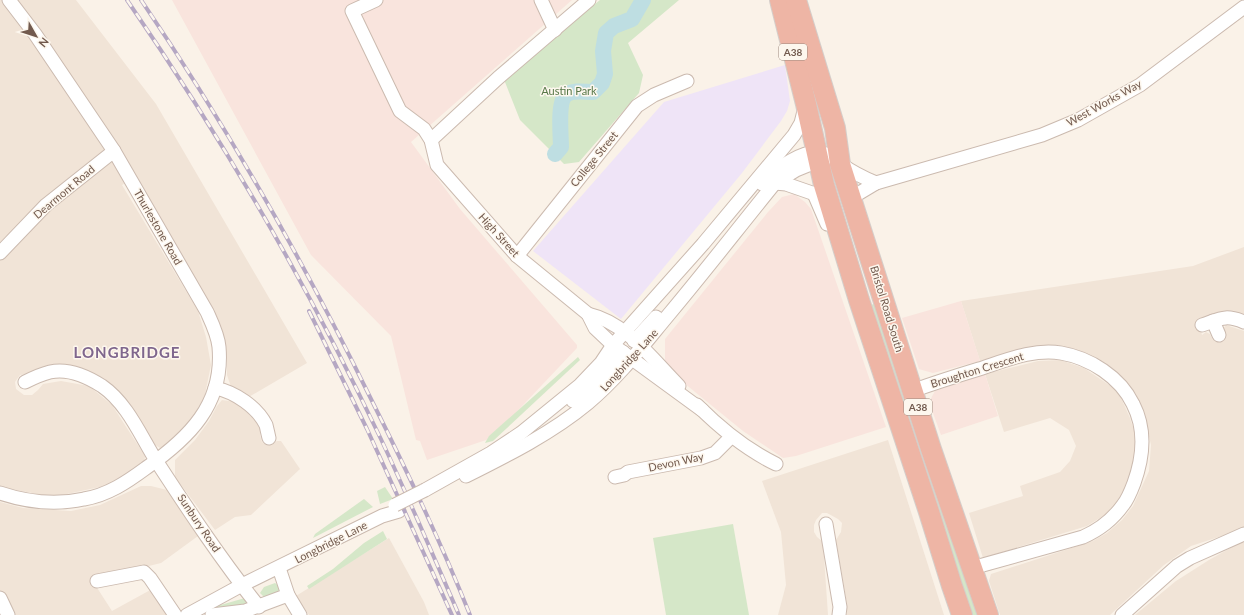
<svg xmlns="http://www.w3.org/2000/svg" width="1244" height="615" font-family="Lato,sans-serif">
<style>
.residential{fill:#f1e4d7}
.commercial{fill:#f9e4dd}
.education{fill:#efe4f7}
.green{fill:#d5e7c8}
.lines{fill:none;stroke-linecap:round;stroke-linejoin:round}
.river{stroke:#bedee2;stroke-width:16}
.minor-casing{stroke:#cbbaaf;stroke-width:15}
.highway-casing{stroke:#d5ceca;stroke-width:22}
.minor{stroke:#fff;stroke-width:13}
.highway{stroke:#eeb5a5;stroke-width:20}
.rail-casing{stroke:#b5a7c3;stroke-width:4}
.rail{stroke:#fdf7ee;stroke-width:2.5;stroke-dasharray:8;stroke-linecap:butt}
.minor-bridge-casing{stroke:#cbbaaf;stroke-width:15;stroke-linecap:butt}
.minor-bridge{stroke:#fff;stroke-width:13}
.labels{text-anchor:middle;stroke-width:3;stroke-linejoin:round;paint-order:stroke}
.shield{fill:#fdf7ee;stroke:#9c897e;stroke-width:1}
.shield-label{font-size:10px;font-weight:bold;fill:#725a4e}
.park-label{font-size:11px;fill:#577748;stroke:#fdf7ee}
.street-label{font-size:11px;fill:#725a4e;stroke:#fdf7ee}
.district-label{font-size:15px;font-weight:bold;letter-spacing:1px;fill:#7f668d;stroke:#fdf7ee}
</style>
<rect width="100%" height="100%" fill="#faf2e8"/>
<g class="residential">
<path d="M0,0H76L156,104L307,363L247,398L231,387L227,375V359L222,330L134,178L122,185L198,311L206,337L211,365L203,404L188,427L168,446L160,448L149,441L94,378L32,373L20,375L15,382L16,389L24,395H32L38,390L43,384L61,381L89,386L112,405L145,456L144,464L109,485L53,497L0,487Z"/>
<path d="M1244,247V317L1199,325L1202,335L1206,332L1210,334L1213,340L1224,335L1223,329L1226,325L1244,331V527L1234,532L1191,546L1164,565L1110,615H1000L989,581L991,574L1093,541L1107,533L1122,520L1133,506L1149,471L1151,445L1144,415L1136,394L1123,378L1106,363L1081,352H1015L980,361L961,301L1193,266Z"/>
<path d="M1060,360L1084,368L1118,391L1130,418L1136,437L1134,468L1124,493L1108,513L1087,526L983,558L969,513L1023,496L1020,486L1060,472L1070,461L1076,446L1069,430L1050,418L1004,432L985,374L1038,361Z"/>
<path d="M222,400L242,403L258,417L261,432L260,435L262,442L266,445H270L277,441H281L300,469L251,515L235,517L215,530L175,477V460L195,440L209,421L217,406Z"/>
<path d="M888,440L944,615H847V604L836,540L841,532L842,523L838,519L827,513H822L816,520L814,525V532L817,537L823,542L828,615H778L786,585L781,532L762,481Z"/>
<path d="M141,486H151L167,490L198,536L161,563L92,580L112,611L154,588L171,615H0V502L23,508L71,511L100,505Z"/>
<path d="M389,538L424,602L429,615H309L296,596Z"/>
<path d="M1241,542L1244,543V615H1135L1176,581L1209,560Z"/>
</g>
<g class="commercial">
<path d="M172,0H572L411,142L460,209L577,345V348L492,438L427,460L420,441L416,440L391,336L311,255Z"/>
<path d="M794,194L805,202L811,209L886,427L796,456L783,458L743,431L684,383L665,361V339L768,212L782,197Z"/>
<path d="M961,301L980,361L933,373L919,369L902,318Z"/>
<path d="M985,374L998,416L941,435L929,402L935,391Z"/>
</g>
<path class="education" d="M785,65L790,101L787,111L781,121L742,173L621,319L533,251L664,102Z"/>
<g class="green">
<path d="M600,0H679L628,43L643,75L639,93L579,162L564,164L520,120L503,77Z"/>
<path d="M875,304L982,615H967L869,305Z"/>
<path d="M578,357L580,360L493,441L485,443L489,436Z"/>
<path d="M385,487L393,499L380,504L377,491Z"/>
<path d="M364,499L373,507L313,538L315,534Z"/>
<path d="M733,524L749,615H666L653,538Z"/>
<path d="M383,531L387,539L309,589L307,586L333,569L364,543Z"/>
<path d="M275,583L280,587L278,593L266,599L260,593L264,587Z"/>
<path d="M245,598L248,604L215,611L217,606Z"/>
</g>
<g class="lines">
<path class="river" d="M555,154L561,147C561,136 557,100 567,94C574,90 585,92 593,92L602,83L605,74L603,51L606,33L614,26L632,19L643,0"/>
<defs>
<g id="minor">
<path d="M376,0L352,11L400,111L424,129L431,140L437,165L517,256L588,314L595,328L613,345L702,410"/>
<path d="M541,0L555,30"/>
<path d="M431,140L498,78L589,0"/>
<path d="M775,183L786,184L812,193L815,196L827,224"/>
<path d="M762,184C775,170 805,146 826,154C832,156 836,161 841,164C852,172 864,178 876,183"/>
<path d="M851,198L876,183L1042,135L1078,120L1140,85L1244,7"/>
<path d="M0,253L46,205L114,151"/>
<path d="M517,256L637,106L654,95L687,81"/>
<path d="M588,314C627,323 652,359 679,386"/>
<path d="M1213,321L1219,335"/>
<path d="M1202,325C1220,319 1225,314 1244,322"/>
<path d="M634,341L656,317"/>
<path d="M25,382C33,378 42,374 50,372C68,368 88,377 102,386C128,404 141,437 157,462C189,511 222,561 259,607"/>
<path d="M215,388C235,392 257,407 266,425C267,429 268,434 269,438"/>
<path d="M912,391C934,383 956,376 979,369C1004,361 1034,348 1061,353C1090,358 1120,377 1133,404C1146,429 1143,458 1134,483C1131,491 1128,499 1123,505C1113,519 1099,530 1083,537L972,568"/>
<path d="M573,401L602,377L623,352"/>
<path d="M697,405C721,429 745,449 776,464"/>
<path d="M466,476C508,455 552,433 588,403C620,376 644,344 670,313C706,270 740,226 775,183L796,170L818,161"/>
<path d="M615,477L624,475L628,472L701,458L715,453L731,437"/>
<path d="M425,490L491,453L521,433L580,385L601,363L613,345L703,244L794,135L801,123L805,107"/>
<path d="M0,493C27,502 57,505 84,499C108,495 127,482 146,468C189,438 224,404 219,347C218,335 212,323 207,312L114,151L35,34L9,0"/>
<path d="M826,524L840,607L839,615"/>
<path d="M97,581L144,572L150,578L175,615"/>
<path d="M288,595L300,615"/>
<path d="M0,598L8,615"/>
<path d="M187,615L242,585L382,516L399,511"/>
<path d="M212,615L245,611L288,595L279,568"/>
<path d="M1122,615L1177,566L1190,558L1244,534"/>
</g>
<g id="highway">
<path d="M780,0L806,104L824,185L859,300L929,512L952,586L962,615"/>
<path d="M796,0L835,128L840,164L931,449L988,615"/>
</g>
</defs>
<use href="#minor" class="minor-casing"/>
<use href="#highway" class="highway-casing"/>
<use href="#minor" class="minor"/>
<use href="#highway" class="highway"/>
<defs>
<g id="rail">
<path d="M127,0C222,138 307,284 379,435C407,494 433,555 459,615"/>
<path d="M141,0C228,128 304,262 372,401C407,471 441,542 470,615"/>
<path d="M309,311L367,429L452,615"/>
</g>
</defs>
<use href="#rail" class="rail-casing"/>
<use href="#rail" class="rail"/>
<defs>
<path id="minor-bridge" d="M395,505L425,490"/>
</defs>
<use href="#minor-bridge" class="minor-bridge-casing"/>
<use href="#minor-bridge" class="minor-bridge"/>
</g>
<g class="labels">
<g class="shield">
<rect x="779" y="44" width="28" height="16" rx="3"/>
<rect x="904" y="399" width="28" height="16" rx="3"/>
</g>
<g class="shield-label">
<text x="793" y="56">A38</text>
<text x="918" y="411">A38</text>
</g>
<g class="park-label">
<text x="569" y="95">Austin Park</text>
</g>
<g class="street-label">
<text transform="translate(1104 103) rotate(-29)" y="4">West Works Way</text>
<text transform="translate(594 159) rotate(-51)" y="4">College Street</text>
<text transform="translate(64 192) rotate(-40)" y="4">Dearmont Road</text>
<text transform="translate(158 227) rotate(60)" y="4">Thurlestone Road</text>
<text transform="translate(499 235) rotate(48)" y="4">High Street</text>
<text transform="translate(887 309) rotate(73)" y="4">Bristol Road South</text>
<text transform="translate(629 360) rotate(-48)" y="4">Longbridge Lane</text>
<text transform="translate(977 370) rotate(-17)" y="4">Broughton Crescent</text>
<text transform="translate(676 462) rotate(-12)" y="4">Devon Way</text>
<text transform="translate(199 523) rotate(56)" y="4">Sunbury Road</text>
<text transform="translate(331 542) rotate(-27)" y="4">Longbridge Lane</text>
</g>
<g class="district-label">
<text x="127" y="358">LONGBRIDGE</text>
</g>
</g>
<g transform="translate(36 36) rotate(129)" stroke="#fdf7ee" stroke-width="3" paint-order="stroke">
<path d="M0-3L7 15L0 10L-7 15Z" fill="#725a4e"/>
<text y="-6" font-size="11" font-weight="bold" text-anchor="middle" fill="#725a4e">N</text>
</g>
</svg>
